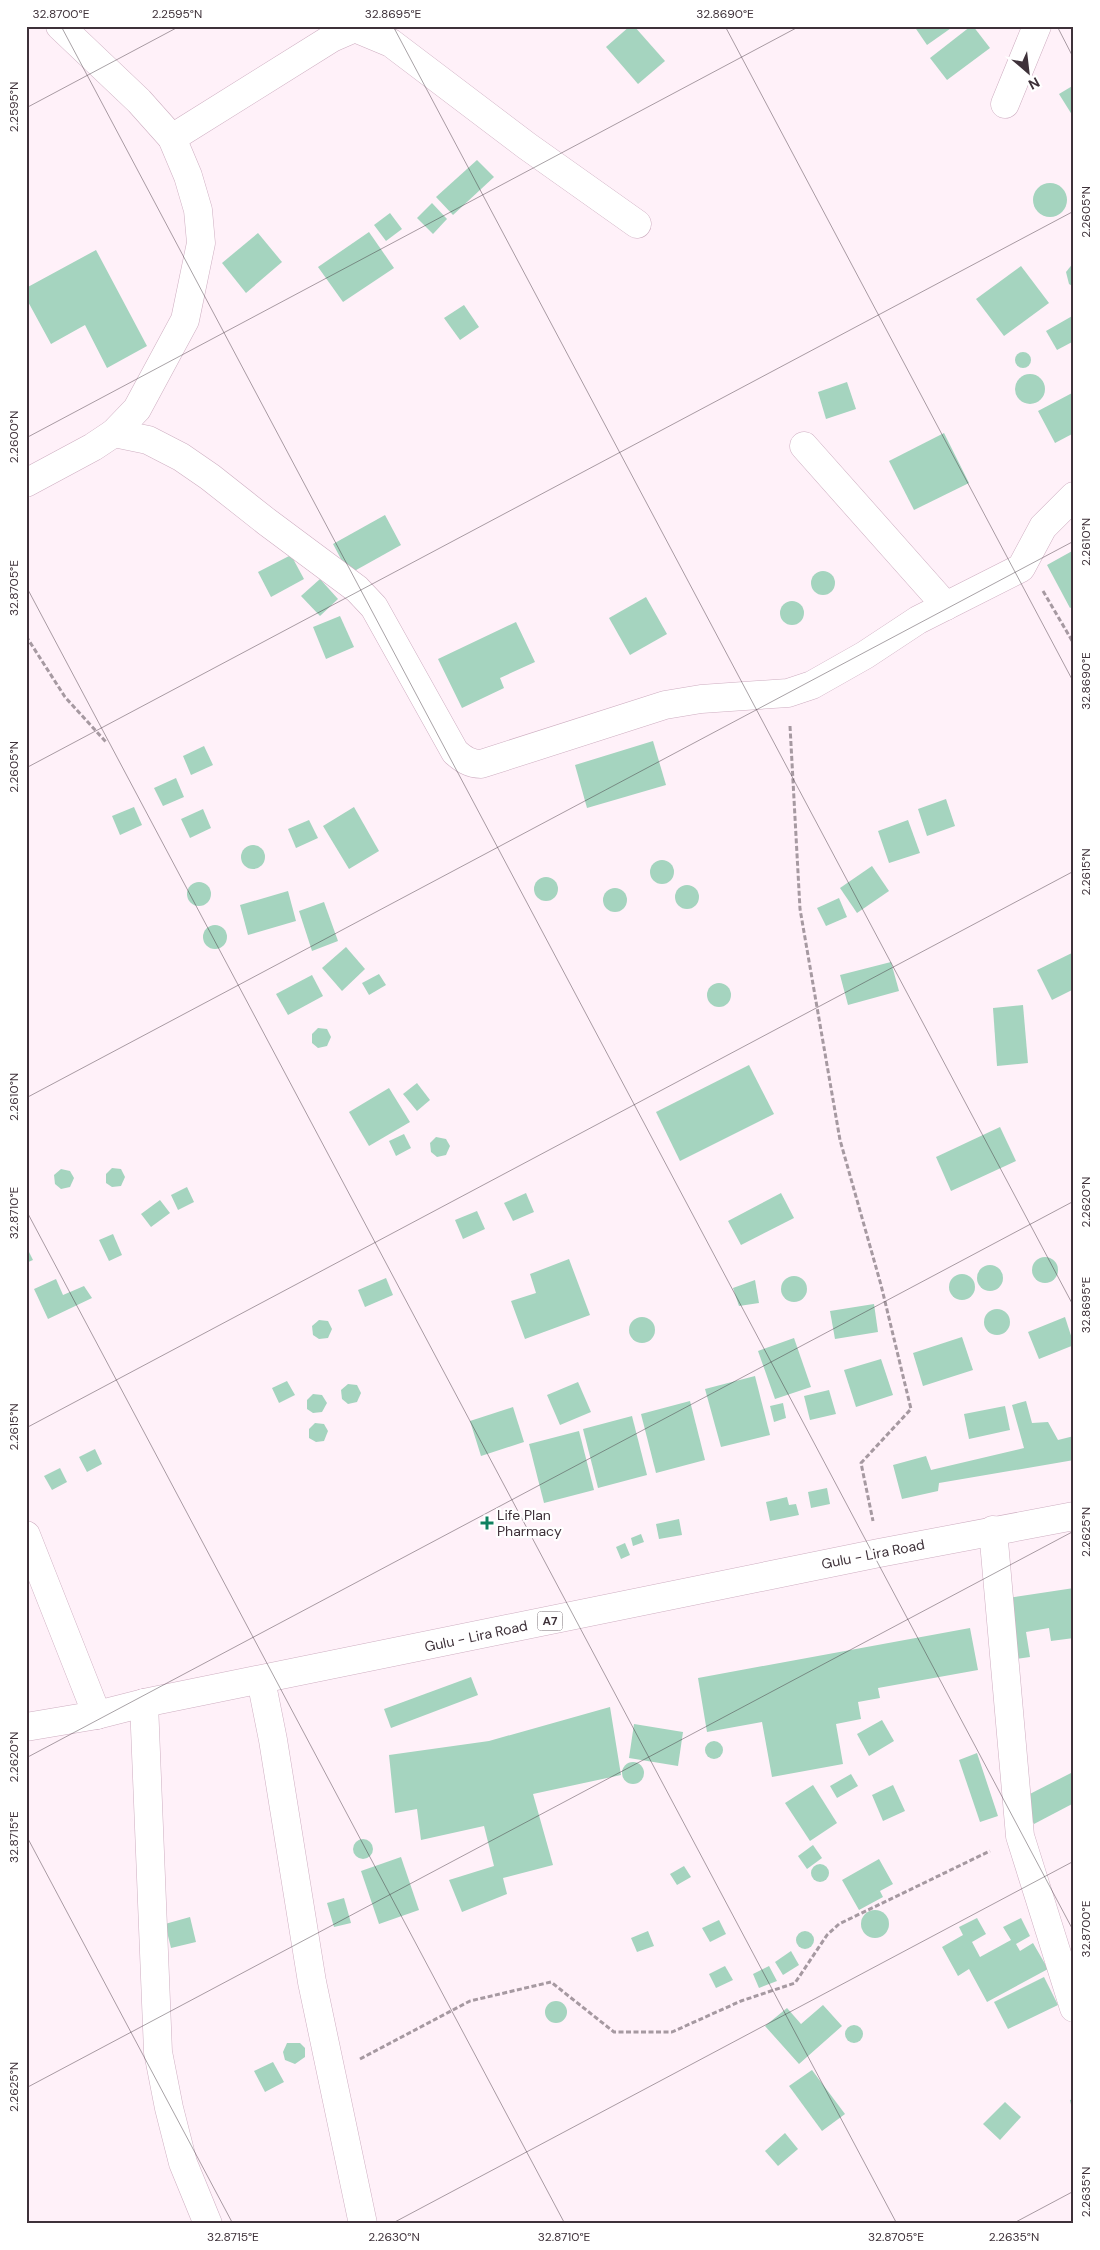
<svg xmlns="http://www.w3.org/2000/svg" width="1100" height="2250" font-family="'DM Sans',sans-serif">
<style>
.building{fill:#a5d4bf}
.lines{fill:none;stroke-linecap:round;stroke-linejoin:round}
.minor-casing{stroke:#ceaec1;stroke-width:29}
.primary-casing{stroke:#ceaec1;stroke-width:29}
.path{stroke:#a699a1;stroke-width:3;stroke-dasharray:5 2.5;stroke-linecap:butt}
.minor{stroke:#fff;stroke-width:28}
.primary{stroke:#fff;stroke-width:28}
.ticks{fill:none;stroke:#3e3139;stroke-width:1;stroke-opacity:0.45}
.poi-dot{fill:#0f815f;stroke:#fff;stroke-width:2}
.labels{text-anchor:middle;stroke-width:4.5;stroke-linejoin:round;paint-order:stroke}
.shield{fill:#fff;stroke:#786f74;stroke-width:1}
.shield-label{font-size:12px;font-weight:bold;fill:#3e3139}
.poi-label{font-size:14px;fill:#3e3139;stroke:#fff;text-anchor:start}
.street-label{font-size:14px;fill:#3e3139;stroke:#fff}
.neatline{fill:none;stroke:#3e3139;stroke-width:2}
.ticks-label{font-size:12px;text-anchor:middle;fill:#3e3139}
</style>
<rect width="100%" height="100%" fill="#fff1f9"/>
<g class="building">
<path d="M630,26H634L665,61L638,84L606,47Z"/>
<path d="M914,26H954L927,45Z"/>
<path d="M971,26H973L990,48L947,80L930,58Z"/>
<path d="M1074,85V118L1059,94Z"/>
<path d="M477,160L494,177L453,215L436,197Z"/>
<circle cx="1050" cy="200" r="17"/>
<path d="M432,203L447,219L433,234L417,218Z"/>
<path d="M390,213L402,229L386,241L374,225Z"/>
<path d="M369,232L394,268L343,302L318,267Z"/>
<path d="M258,233L282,262L246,293L222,263Z"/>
<path d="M96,250L147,346L107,368L85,325L51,344L26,298V288Z"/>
<path d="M1074,262V287L1069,284L1066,272Z"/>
<path d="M1021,266L1049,303L1004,336L976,299Z"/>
<path d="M464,305L479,327L460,340L444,318Z"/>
<path d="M1074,315V341L1057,350L1046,331Z"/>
<circle cx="1023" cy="360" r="8"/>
<circle cx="1030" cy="389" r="15"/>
<path d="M847,382L856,409L826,419L818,392Z"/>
<path d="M1074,392V433L1055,443L1038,411Z"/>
<path d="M944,433L969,483L914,510L889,461Z"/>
<path d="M385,515L401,545L349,574L333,544Z"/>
<path d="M1074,550V606L1070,608L1047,565Z"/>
<path d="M291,555L304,579L271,597L258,572Z"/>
<circle cx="823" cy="583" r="12"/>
<path d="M320,579L338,599L320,616L301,596Z"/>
<path d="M646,597L667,634L630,655L609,618Z"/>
<circle cx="792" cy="613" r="12"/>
<path d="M340,616L354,647L326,659L313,627Z"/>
<path d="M516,622L535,662L500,678L504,688L462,708L438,659Z"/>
<path d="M653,741L666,785L587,808L575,765Z"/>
<path d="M204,746L213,765L191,775L183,756Z"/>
<path d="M176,778L184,797L163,806L154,788Z"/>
<path d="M946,799L955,826L927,836L918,809Z"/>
<path d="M134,807L142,825L120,835L112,816Z"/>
<path d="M354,807L379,851L349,869L323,826Z"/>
<path d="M203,809L211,828L190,838L181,819Z"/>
<path d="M309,820L318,838L296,848L288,829Z"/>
<path d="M908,820L920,853L889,863L878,831Z"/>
<circle cx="253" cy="857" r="12"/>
<circle cx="662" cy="872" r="12"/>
<path d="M872,866L889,891L857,913L840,888Z"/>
<circle cx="546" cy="889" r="12"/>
<circle cx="199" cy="894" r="12"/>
<circle cx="687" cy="897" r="12"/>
<circle cx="615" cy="900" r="12"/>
<path d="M288,891L296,921L248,935L240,905Z"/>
<path d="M839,898L847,917L826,926L817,908Z"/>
<path d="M324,902L338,941L312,951L299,911Z"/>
<circle cx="215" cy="937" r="12"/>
<path d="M346,947L365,969L342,991L322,968Z"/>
<path d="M1074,952V989L1052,1000L1037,970Z"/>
<path d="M891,962L899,991L848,1005L840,975Z"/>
<path d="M379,974L386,985L369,995L362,983Z"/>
<path d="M312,975L323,996L288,1015L276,994Z"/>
<circle cx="719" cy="995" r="12"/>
<path d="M1023,1005L1028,1063L997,1066L993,1008Z"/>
<path d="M318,1028L327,1029L331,1037L327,1046L318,1048L312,1043V1034Z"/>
<path d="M749,1065L774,1114L680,1161L656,1112Z"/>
<path d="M417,1083L430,1100L417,1111L403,1094Z"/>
<path d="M389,1088L410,1122L369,1146L349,1112Z"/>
<path d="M1000,1127L1016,1161L951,1191L936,1157Z"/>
<path d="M404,1134L411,1148L396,1156L389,1141Z"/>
<path d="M436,1137L446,1139L450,1146L446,1155L437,1157L431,1152L430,1143Z"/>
<path d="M112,1168L121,1169L125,1177L121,1186L112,1187L106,1183V1174Z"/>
<path d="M61,1169L70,1171L74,1178L70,1187L61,1189L55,1184L54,1175Z"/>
<path d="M187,1187L194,1202L178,1210L171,1195Z"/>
<path d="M526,1193L534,1212L513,1221L504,1203Z"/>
<path d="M781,1193L794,1218L741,1245L728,1221Z"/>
<path d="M160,1200L170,1213L151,1227L141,1214Z"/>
<path d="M477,1211L485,1229L463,1239L455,1220Z"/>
<path d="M113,1234L122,1255L109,1261L99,1240Z"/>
<path d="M26,1246L33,1260L26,1263Z"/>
<circle cx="1045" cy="1270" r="13"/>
<path d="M569,1259L590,1315L525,1339L511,1301L536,1293L530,1274Z"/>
<circle cx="990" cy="1278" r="13"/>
<circle cx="962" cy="1287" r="13"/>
<circle cx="794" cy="1289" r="13"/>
<path d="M386,1278L393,1295L365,1307L358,1290Z"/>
<path d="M56,1279L63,1295L84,1286L92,1298L48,1319L34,1289Z"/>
<path d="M755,1280L759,1303L739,1306L733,1288Z"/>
<path d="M874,1304L878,1332L835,1339L830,1311Z"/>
<circle cx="997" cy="1322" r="13"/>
<path d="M1065,1317L1074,1345L1039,1359L1028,1332Z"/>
<circle cx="642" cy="1330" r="13"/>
<path d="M319,1320L328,1321L332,1329L328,1338L319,1339L313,1335L312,1326Z"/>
<path d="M962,1337L973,1370L923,1386L913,1353Z"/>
<path d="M794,1338L811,1387L775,1399L758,1351Z"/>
<path d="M881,1359L893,1395L856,1407L844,1370Z"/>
<path d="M755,1376L770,1435L721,1447L705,1389Z"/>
<path d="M287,1381L295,1395L279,1403L272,1388Z"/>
<path d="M578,1382L591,1412L560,1425L547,1395Z"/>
<path d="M348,1384L357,1385L361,1393L357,1402L348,1404L342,1399L341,1390Z"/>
<path d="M829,1390L836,1414L810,1420L804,1396Z"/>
<path d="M313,1394L322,1395L327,1403L322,1412L313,1413L307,1409V1400Z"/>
<path d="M690,1401L705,1460L656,1473L641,1414Z"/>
<path d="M1026,1401L1032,1423L1048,1422L1058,1440L1074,1436V1460L939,1483L938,1491L902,1499L893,1465L926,1456L931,1470L1024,1448L1012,1405Z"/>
<path d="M783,1403L786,1418L774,1422L770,1406Z"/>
<path d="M1005,1406L1010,1430L969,1439L964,1414Z"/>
<path d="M513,1407L524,1442L481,1456L470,1421Z"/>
<path d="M632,1416L647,1475L598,1488L583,1429Z"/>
<path d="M315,1423L324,1424L328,1431L324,1441L316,1442L309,1438V1429Z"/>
<path d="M579,1431L594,1490L544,1503L529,1444Z"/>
<path d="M95,1449L102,1464L87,1472L79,1457Z"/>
<path d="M60,1468L67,1482L52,1490L44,1476Z"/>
<path d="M827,1488L830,1504L811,1508L808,1492Z"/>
<path d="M787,1497L789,1505L796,1504L799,1515L770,1521L766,1502Z"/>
<path d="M679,1519L682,1535L659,1539L656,1524Z"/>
<path d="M641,1534L644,1542L633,1546L631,1538Z"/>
<path d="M625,1543L630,1555L621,1559L616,1547Z"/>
<path d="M1074,1588V1638L1051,1641L1049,1628L1026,1632L1030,1657L1016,1659L1008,1598Z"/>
<path d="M970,1628L978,1670L878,1688L880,1698L858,1702L861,1719L836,1724L843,1764L772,1777L762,1722L707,1732L698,1678Z"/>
<path d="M471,1677L478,1695L391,1728L384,1709Z"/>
<path d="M610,1707L621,1775L533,1794L553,1865L503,1878L507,1894L462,1912L449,1880L494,1866L484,1826L421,1840L417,1809L395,1813L389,1755L489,1741Z"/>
<path d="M882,1720L894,1741L869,1756L857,1734Z"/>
<path d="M634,1724L683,1732L678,1766L629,1758Z"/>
<circle cx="714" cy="1750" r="9"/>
<path d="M977,1753L998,1816L980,1822L959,1760Z"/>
<circle cx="633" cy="1773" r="11"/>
<path d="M1071,1773L1074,1778V1803L1034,1824L1020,1799Z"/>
<path d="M851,1774L858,1786L837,1798L830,1786Z"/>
<path d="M813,1785L837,1823L810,1841L785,1803Z"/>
<path d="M893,1785L905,1811L883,1821L872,1795Z"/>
<circle cx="363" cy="1849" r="10"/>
<path d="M813,1845L822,1858L807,1869L798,1856Z"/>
<path d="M401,1857L419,1910L379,1924L361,1871Z"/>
<path d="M879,1859L893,1884L880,1891L883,1897L859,1910L842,1880Z"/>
<circle cx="820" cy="1873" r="9"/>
<path d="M684,1866L691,1877L677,1885L670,1874Z"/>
<path d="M344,1898L351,1923L334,1927L327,1903Z"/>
<circle cx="875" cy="1924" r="14"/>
<path d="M190,1917L196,1942L171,1948L165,1924Z"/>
<path d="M977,1918L986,1934L972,1942L980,1957L1011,1940L1003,1927L1021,1918L1030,1936L1016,1944L1020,1951L1033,1943L1048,1969L987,2002L969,1969L958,1976L942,1947L963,1935L959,1927Z"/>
<path d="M719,1920L726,1934L710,1942L702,1928Z"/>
<path d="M648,1931L654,1946L637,1952L631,1938Z"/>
<circle cx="805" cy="1940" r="9"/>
<path d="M791,1951L799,1965L783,1975L775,1962Z"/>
<path d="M725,1966L733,1980L716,1988L709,1974Z"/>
<path d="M769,1966L777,1981L759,1988L753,1974Z"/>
<path d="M1044,1977L1058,2005L1008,2029L994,2002Z"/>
<circle cx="556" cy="2012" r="11"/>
<path d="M823,2005L842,2026L799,2064L765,2026L787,2008L801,2024Z"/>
<circle cx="854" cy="2034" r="9"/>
<path d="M287,2043H300L305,2048V2057L295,2064L285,2060L283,2052Z"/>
<path d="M273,2062L284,2082L265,2092L254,2071Z"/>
<path d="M812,2070L845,2114L822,2131L789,2086Z"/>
<path d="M1074,2099V2114H1073L1070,2100Z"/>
<path d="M1005,2102L1021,2117L1000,2140L983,2124Z"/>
<path d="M785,2133L798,2149L778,2166L765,2151Z"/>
</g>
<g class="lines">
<defs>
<g id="minor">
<path d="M60,26L139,101L172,138L188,176L198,210L201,243L185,320L137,409L114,433"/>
<path d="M1005,104L1037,26"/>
<path d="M172,138L332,38L355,28L391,43L527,146L637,224"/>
<path d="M804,446L946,606"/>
<path d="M26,483L93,447L114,433L148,440L181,457L210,477L267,522L357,589L374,607L455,752C463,759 470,764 481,764L665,705L701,699L788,693L812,685L865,655L918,620L1021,568L1043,527L1074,496"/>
<path d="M993,1530L1020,1836L1074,2008"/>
<path d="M26,1535L97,1715"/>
<path d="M261,1680L273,1740L312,1982L363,2224"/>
<path d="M144,1703L158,2052L169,2108L183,2163L208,2224"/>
</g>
<path id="primary" d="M26,1727L97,1715L144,1703L879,1553L1074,1516"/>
</defs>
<use href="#minor" class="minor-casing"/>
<use href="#primary" class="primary-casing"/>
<g class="path">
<path d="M1043,591L1074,644"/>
<path d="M26,636L65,697L106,742"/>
<path d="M790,726L800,909L840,1140L881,1285L911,1409L861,1463L873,1521"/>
<path d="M360,2059L470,2001L551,1982L614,2032H672L741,2001L795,1983L827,1935L839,1924L990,1851"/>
</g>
<use href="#minor" class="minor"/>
<use href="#primary" class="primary"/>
</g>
<path class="ticks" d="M61,26L1074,1932M393,26L1074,1307M725,26L1074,683M1057,26L1074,59M26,108L180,26M26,438L800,26M26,586L897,2224M26,768L1074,211M26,1098L1074,541M26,1210L565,2224M26,1428L1074,871M26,1758L1074,1201M26,1835L233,2224M26,2088L1074,1531M391,2224L1074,1861M1012,2224L1074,2191"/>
<path class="poi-dot" d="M484.5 1515.5h5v5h5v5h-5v5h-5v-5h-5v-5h5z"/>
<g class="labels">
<rect class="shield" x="537.5" y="1611.5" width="25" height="19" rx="4"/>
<g class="shield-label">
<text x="550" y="1625">A7</text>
</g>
<g class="poi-label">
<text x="497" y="1520">Life Plan<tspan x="497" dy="16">Pharmacy</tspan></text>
</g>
<g class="street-label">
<text transform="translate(873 1554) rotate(-11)" y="5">Gulu - Lira Road</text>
<text transform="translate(476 1636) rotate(-12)" y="5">Gulu - Lira Road</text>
</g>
</g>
<rect width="1100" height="2250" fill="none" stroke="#ffffff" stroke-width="55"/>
<g transform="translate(1028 72) rotate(152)" stroke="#ffffff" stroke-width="4" paint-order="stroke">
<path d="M0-4L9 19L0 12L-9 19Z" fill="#3e3139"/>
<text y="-8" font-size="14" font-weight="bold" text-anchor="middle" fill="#3e3139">N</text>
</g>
<rect x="28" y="28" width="1044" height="2194" class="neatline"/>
<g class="ticks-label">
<text x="61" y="18">32.8700°E</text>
<text x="177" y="18">2.2595°N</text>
<text x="393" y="18">32.8695°E</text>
<text x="725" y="18">32.8690°E</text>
<text transform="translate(14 107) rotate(-90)" y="4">2.2595°N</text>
<text transform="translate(1086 212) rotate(-90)" y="4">2.2605°N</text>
<text transform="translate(14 437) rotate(-90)" y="4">2.2600°N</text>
<text transform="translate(1086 542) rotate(-90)" y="4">2.2610°N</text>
<text transform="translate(14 588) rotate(-90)" y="4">32.8705°E</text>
<text transform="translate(1086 681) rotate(-90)" y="4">32.8690°E</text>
<text transform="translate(14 767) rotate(-90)" y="4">2.2605°N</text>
<text transform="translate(1086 872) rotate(-90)" y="4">2.2615°N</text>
<text transform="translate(14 1097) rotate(-90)" y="4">2.2610°N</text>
<text transform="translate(1086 1202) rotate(-90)" y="4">2.2620°N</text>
<text transform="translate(14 1213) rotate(-90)" y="4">32.8710°E</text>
<text transform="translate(1086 1305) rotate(-90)" y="4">32.8695°E</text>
<text transform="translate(14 1427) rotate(-90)" y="4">2.2615°N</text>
<text transform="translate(1086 1532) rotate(-90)" y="4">2.2625°N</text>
<text transform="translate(14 1757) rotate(-90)" y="4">2.2620°N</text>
<text transform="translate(14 1837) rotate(-90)" y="4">32.8715°E</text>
<text transform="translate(1086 1929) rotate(-90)" y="4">32.8700°E</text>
<text transform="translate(14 2087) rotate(-90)" y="4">2.2625°N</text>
<text transform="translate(1086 2192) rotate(-90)" y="4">2.2635°N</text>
<text x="233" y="2241">32.8715°E</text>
<text x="394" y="2241">2.2630°N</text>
<text x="564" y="2241">32.8710°E</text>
<text x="896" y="2241">32.8705°E</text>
<text x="1014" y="2241">2.2635°N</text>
</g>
</svg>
